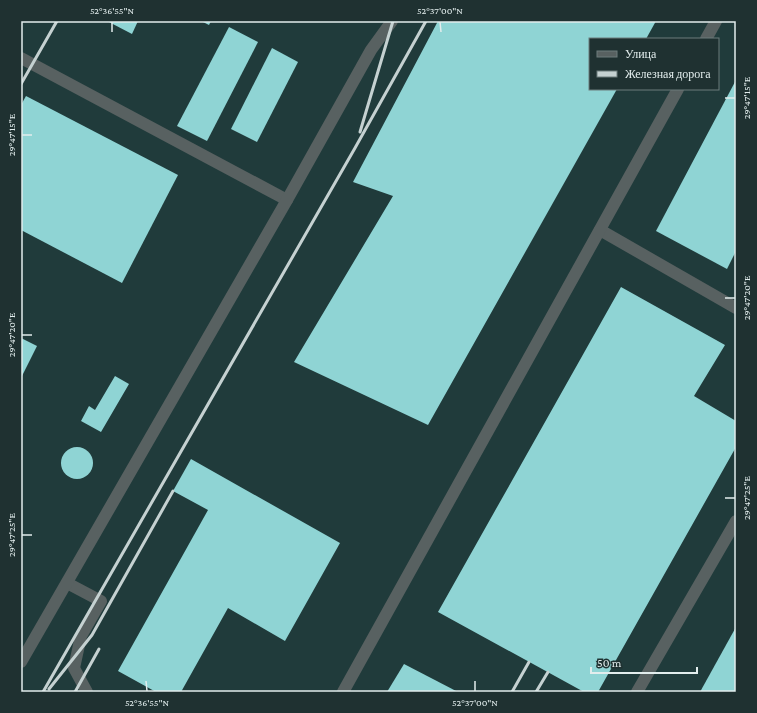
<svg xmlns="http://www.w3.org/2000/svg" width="757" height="713" font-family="'Crimson Pro',serif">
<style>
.built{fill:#203b3b;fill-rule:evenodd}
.building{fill:#8fd4d4}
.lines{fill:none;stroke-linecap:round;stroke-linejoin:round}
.minor{stroke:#586161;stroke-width:12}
.rail{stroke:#c5d1d1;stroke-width:3}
.ticks{fill:none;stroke:#e2eded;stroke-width:1.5}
.neatline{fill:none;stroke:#e2eded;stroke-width:1.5}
.ticks-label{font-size:10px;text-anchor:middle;fill:#e2eded}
</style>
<rect width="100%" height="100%" fill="#1f3131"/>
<path class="built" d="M21,21H736V692H21ZM590,39H718V89H590Z"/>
<g class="building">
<path d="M107,21H138L132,34Z"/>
<path d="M201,21H211L209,25Z"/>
<path d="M438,21H656L646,39H590V89H617L428,425L294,362L393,196L353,182Z"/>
<path d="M229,27L258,42L207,141L177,126Z"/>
<path d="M272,48L298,62L257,142L231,129Z"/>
<path d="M736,80V251L727,269L656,231Z"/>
<path d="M26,96L178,175L122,283L21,230V105Z"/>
<path d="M621,287L725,345L694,396L736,421V447L598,692H584L438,612Z"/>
<path d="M21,338L37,346L21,378Z"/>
<path d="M115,376L129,384L101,432L81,421L89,406L95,410Z"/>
<circle cx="77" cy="463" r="16"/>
<path d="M191,459L340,543L285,641L228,608L181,692H156L118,671L208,510L173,491Z"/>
<path d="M736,627V692H700Z"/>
<path d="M404,664L458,692H387Z"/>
</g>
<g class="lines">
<g class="minor">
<path d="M706,39L716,21"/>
<path d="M21,58L287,200"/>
<path d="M600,230L736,308"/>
<path d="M67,583L101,601L81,636L74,668L87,692"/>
<path d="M21,662L287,200L371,50L392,21"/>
<path d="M343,692L678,89"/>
<path d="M637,692L736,521"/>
</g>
<g class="rail">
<path d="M21,84L57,21"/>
<path d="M360,132L393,21"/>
<path d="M49,689L92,635L173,491"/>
<path d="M43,692L355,148L426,21"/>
<path d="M75,692L99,649"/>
<path d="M512,692L529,662"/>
<path d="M536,692L548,672"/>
</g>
</g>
<path class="ticks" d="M112,22V32M440,22L441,32M725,98H735M22,135H32M725,298H735M22,335H32M725,498H735M22,535H32M146,681L147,691M475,681V691"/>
<rect width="757" height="713" fill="none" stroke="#1f3131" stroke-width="44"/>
<rect x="589" y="38" width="130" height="52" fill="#1f3131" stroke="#6d7c7c"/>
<rect x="597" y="51" width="20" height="6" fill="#586161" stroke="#6d7c7c"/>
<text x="625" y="58" font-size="12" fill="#e2eded">Улица</text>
<rect x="597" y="71" width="20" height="6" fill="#c5d1d1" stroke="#6d7c7c"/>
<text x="625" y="78" font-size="12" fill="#e2eded">Железная дорога</text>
<path d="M591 667v6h106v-6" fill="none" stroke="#e2eded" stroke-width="2"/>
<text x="597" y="667" font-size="12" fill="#e2eded" stroke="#1f3131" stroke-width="3" paint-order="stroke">50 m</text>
<rect x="22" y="22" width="713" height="669" class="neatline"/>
<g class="ticks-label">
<text x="112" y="14">52°36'55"N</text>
<text x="440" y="14">52°37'00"N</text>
<text transform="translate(746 98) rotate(-90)" y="4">29°47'15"E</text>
<text transform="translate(11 135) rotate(-90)" y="4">29°47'15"E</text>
<text transform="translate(746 298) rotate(-90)" y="4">29°47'20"E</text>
<text transform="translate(11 335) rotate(-90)" y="4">29°47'20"E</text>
<text transform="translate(746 498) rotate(-90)" y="4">29°47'25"E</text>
<text transform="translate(11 535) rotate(-90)" y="4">29°47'25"E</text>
<text x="147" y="706">52°36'55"N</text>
<text x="475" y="706">52°37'00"N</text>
</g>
</svg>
